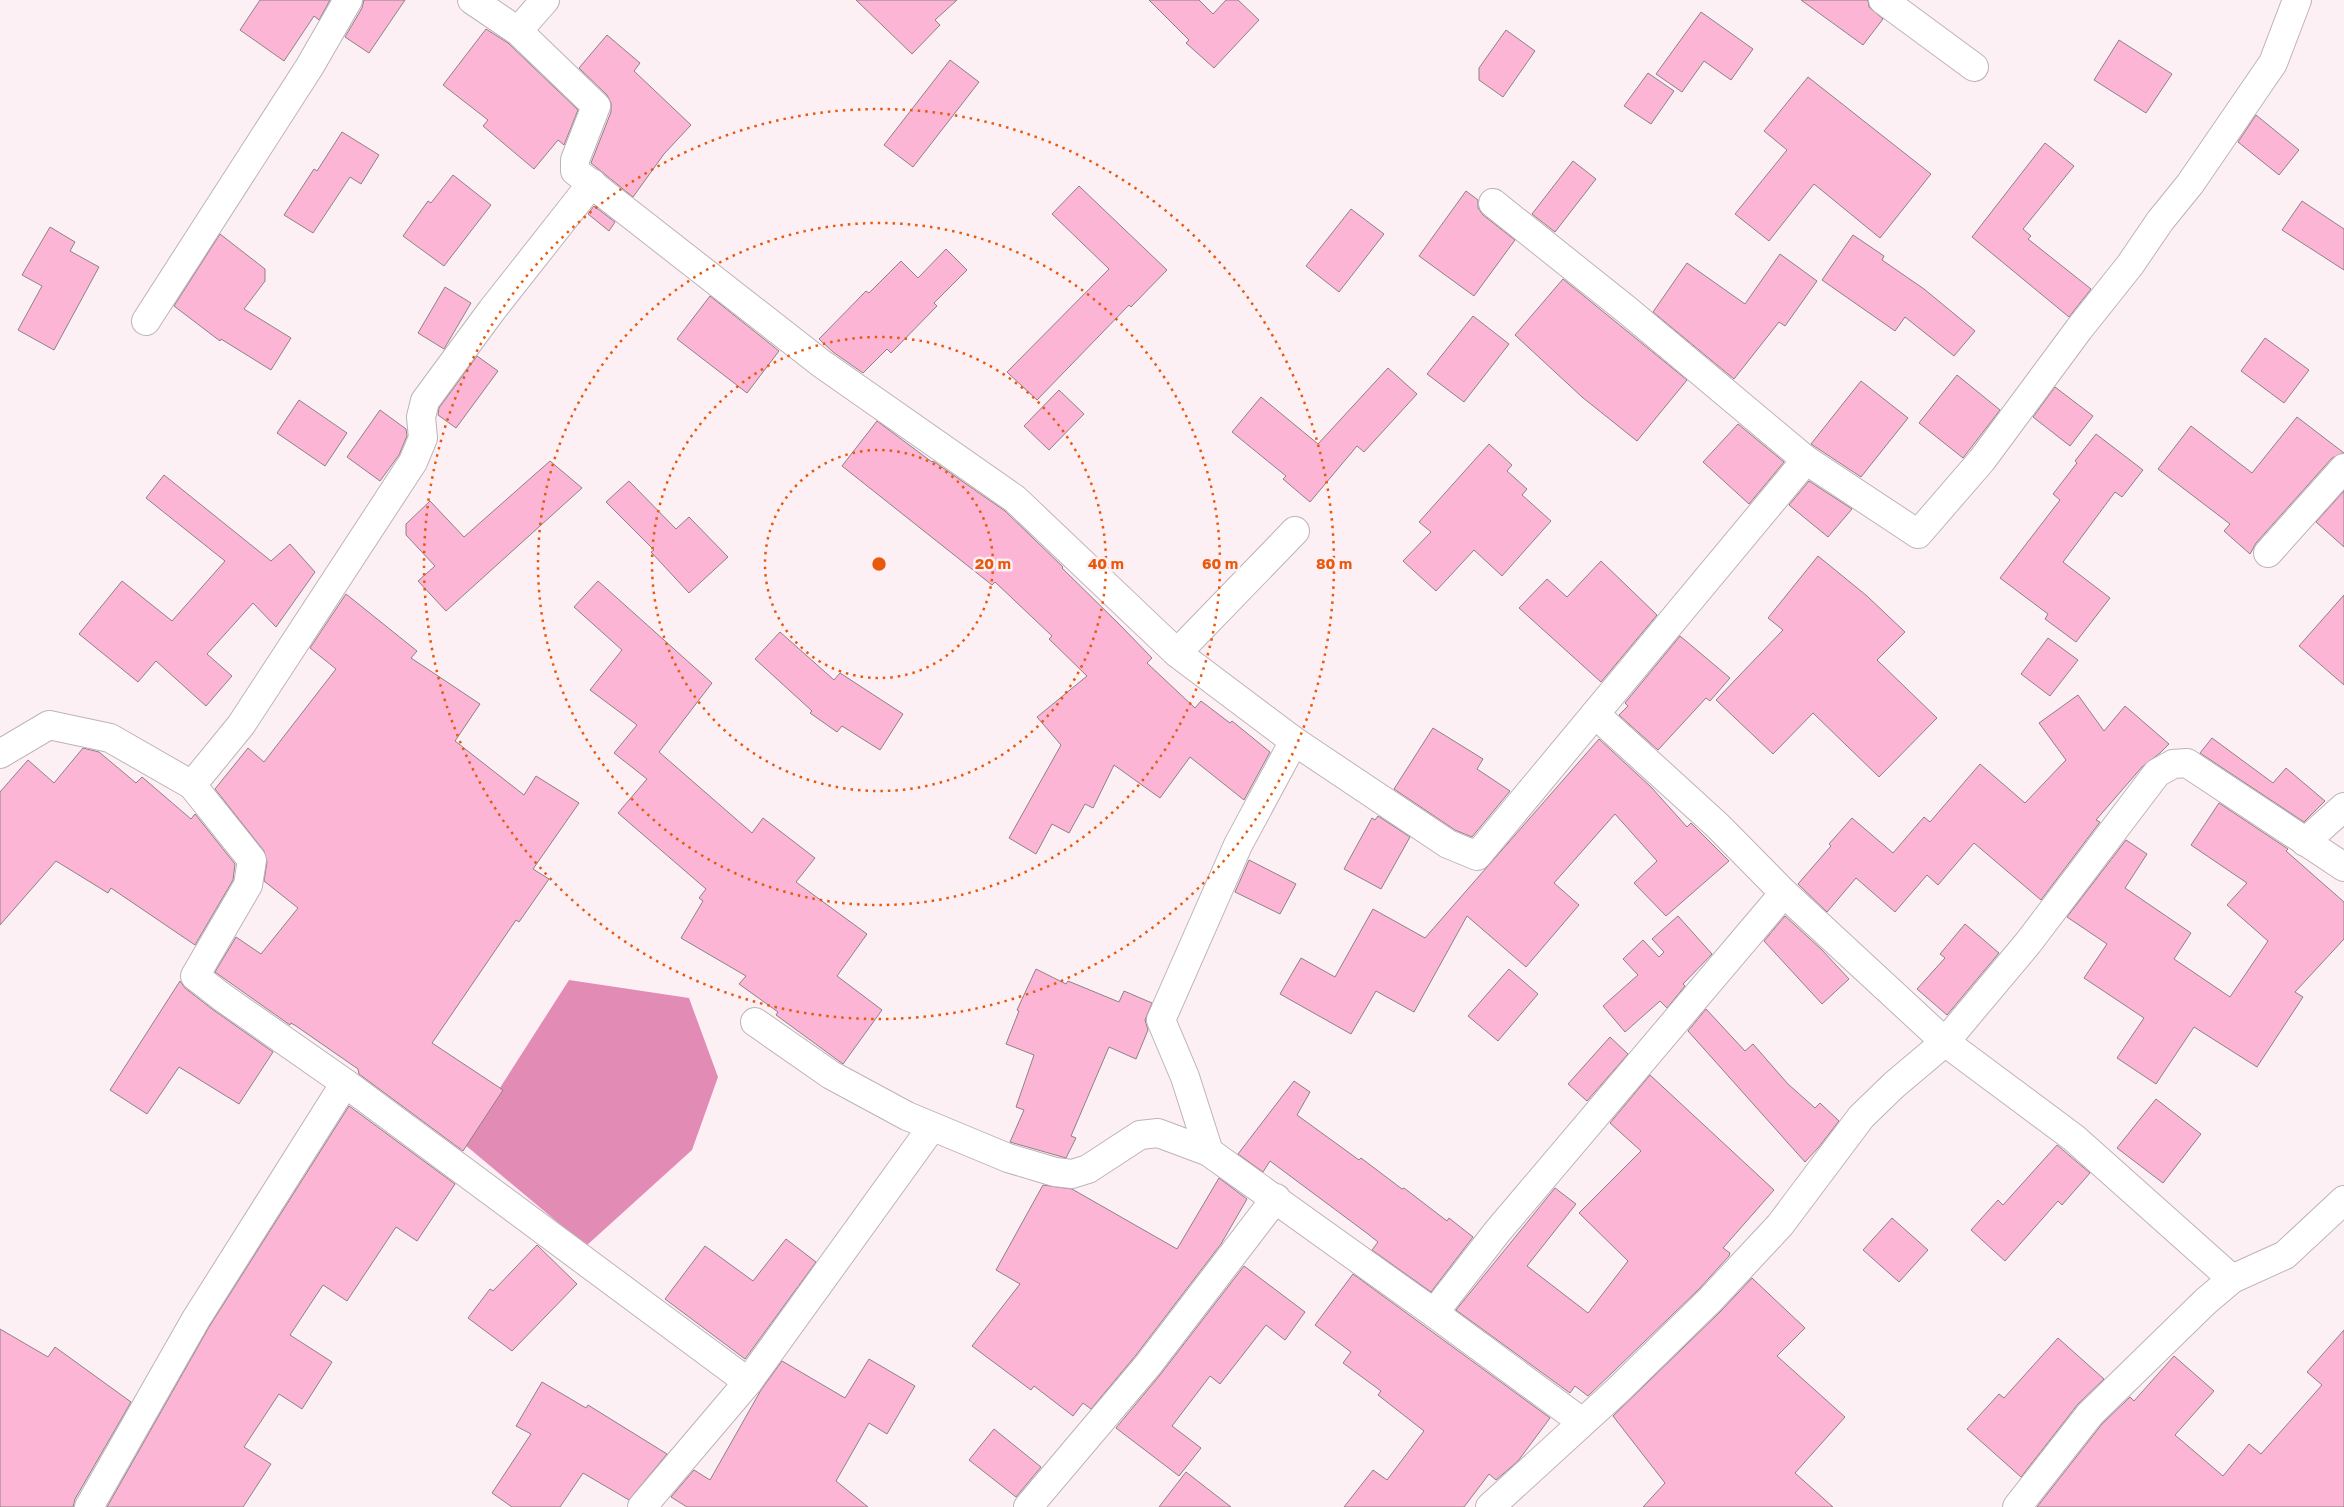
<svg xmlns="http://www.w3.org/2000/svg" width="2344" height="1507" font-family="'Golos Text',sans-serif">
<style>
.water{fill:#e28bb5}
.building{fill:#fdb5d6;stroke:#8c8286}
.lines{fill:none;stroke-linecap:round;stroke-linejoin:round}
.minor-casing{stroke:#beb3b8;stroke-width:30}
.minor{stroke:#fff;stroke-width:28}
.ring{fill:none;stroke:#e8590c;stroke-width:2.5;stroke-dasharray:2.5 5}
.centre{fill:#e8590c;stroke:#fcf0f5;stroke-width:2.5}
.ring-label{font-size:15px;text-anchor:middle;font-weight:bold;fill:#e8590c;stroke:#fcf0f5;stroke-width:5;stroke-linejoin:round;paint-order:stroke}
</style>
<rect width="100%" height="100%" fill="#fcf0f5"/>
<path class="water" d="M569,980L689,998L718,1077L692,1150L586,1246L464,1144Z"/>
<g class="building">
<path d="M260,0H330L319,20L314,16L284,61L240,30Z"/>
<path d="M364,0H405L369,53L345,37L362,8Z"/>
<path d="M856,0H957L935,20L940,25L912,54Z"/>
<path d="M1149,0H1199L1213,14L1226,0H1238L1259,20L1214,68L1186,43L1189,40Z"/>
<path d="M1801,0H1868L1869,7L1883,19L1863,45Z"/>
<path d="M1701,12L1753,49L1731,80L1704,61L1682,92L1656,74Z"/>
<path d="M486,29L508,43L578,110L564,145L558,140L534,169L483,126L488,120L443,85Z"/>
<path d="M1506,30L1535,51L1503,97L1479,80V68Z"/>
<path d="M607,35L640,63L634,71L691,125L664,154L633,197L591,163L611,112V103L607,95L579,68Z"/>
<path d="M2119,40L2172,74L2146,113L2094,80Z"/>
<path d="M950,60L979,82L913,167L884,145Z"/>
<path d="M1648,73L1674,91L1651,124L1624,106Z"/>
<path d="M1808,77L1931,174L1880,238L1814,184L1769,241L1735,214L1787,150L1764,131Z"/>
<path d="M2256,115L2299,150L2279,175L2238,142Z"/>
<path d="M342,132L379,155L361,184L350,177L313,233L284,215L314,169L317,171Z"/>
<path d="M2045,143L2074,166L2023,229L2031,236L2028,239L2091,289L2069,317L1972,237Z"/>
<path d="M1573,161L1596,179L1555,232L1532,214Z"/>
<path d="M453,175L491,205L444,266L403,236L428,201L431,203Z"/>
<path d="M1079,186L1167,270L1131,307L1129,305L1037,400L1007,372L1109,269L1052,214Z"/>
<path d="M1466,191L1478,200V208L1483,215L1515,240L1474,296L1419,256Z"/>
<path d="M2302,201L2344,229V270L2282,230Z"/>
<path d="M594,206L615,222L609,231L588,214Z"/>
<path d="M1351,209L1384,234L1339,292L1306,266Z"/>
<path d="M50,227L75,242L70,251L99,267L54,350L18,330L42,286L22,275Z"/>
<path d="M220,234L265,269V281L244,309L291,338L271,370L221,339L220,341L174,306Z"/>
<path d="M1853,235L1884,256L1882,260L1924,289L1975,331L1954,356L1905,317L1895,331L1822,280Z"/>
<path d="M946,249L967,270L934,303L937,306L891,353L887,349L863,373L833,352L819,339L866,291L869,293L901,261L918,278Z"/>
<path d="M1780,254L1817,281L1785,326L1779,322L1734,379L1653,312L1687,263L1745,304Z"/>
<path d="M1563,279L1687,380L1637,441L1582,397L1515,335Z"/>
<path d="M445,287L471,303L444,349L418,333Z"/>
<path d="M710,296L779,351L747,393L677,339Z"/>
<path d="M1473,316L1509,344L1464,402L1427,374Z"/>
<path d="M2265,338L2309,370L2284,403L2241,371Z"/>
<path d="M477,356L498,371L456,428L438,415L439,408Z"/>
<path d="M1388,368L1417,394L1364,452L1357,446L1310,502L1283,479L1286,476L1232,432L1261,397L1318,444Z"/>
<path d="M1957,375L2000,410L1963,458L1919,423Z"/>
<path d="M1861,381L1908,418L1861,477L1811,444Z"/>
<path d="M2055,387L2093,416L2070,446L2033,417Z"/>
<path d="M1059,390L1084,414L1049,450L1024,426Z"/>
<path d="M299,400L347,433L325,466L277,433Z"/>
<path d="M380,410L406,429L407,436L399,455L380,481L347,457Z"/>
<path d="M2297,417L2344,453L2332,458L2256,543L2250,554L2224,531L2230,524L2158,469L2191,426L2252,473Z"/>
<path d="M877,421L932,462L933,461L1005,511L1063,567L1062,568L1120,625L1152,658L1147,663L1195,708L1201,701L1230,723L1232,721L1270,752L1244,800L1190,757L1160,798L1114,765L1093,808L1085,804L1069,833L1052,824L1036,854L1009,838L1061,745L1037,717L1087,676L1049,639L1052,636L995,582L992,585L842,466Z"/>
<path d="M1738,424L1784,462L1749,504L1703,462Z"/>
<path d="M2096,434L2143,470L2122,497L2115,492L2063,562L2110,598L2076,642L2045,619L2048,614L2000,578L2060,500L2053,494L2077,463L2075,461Z"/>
<path d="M1489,444L1512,465L1507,471L1527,489L1522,495L1551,521L1502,576L1474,550L1436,591L1403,561L1431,532L1419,522Z"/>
<path d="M550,461L582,488L446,611L418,581L435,566L406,535V524L430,501L464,537Z"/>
<path d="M164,475L271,561L290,544L315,572L276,627L253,603L207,654L232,676L206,706L156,661L138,682L79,634L122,581L172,621L225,561L146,498Z"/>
<path d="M629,481L676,529L689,517L728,557L689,593L651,552L654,550L606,502Z"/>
<path d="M1809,481L1852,509L1828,537L1789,505Z"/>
<path d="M2344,491V547L2316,522Z"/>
<path d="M1818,556L1867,596L1905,632L1877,660L1937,718L1879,777L1813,713L1773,754L1716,700L1783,630L1768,618Z"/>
<path d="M1601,561L1657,615L1601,682L1519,608L1547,579L1567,597Z"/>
<path d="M598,581L712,683L659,752L752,833L763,818L815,858L796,882L867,934L837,976L882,1010L843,1064L776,1015L778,1012L739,984L746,976L681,938L703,901L699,898L706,889L618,813L647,779L614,753L637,725L590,690L622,650L574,607Z"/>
<path d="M346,594L417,651L411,658L480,704L455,741L524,795L536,776L579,803L533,869L549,879L519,922L516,920L432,1043L503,1090L463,1151L359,1074L358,1069L296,1026L291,1023L290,1025L215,972L236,937L261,954L298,908L264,881L267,862L264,851L215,789L248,748L264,762L336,669L310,648Z"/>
<path d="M2344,595V685L2299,646Z"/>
<path d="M780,632L834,680L840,673L903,714L880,750L842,726L837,732L810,713L812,711L755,659Z"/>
<path d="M1680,636L1730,678L1710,701L1706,698L1658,750L1619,715L1628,706L1625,703Z"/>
<path d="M2048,638L2078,660L2050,696L2021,674Z"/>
<path d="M2078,695L2104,731L2125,706L2169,744L2160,753L2142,767L2096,820L2100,822L2041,900L1974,843L1938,885L1927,875L1895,912L1856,878L1827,912L1798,884L1831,846L1829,844L1852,818L1893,853L1924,817L1930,822L1980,764L2025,803L2066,760L2039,723Z"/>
<path d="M1433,728L1483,759L1477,769L1510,791L1472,837L1455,830L1394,789Z"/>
<path d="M2212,738L2273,783L2286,768L2325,801L2304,822L2200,753Z"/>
<path d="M1599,739L1651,787L1687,827L1691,823L1729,861L1666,916L1634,883L1657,861L1615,814L1554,883L1579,905L1526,967L1467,916L1414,1012L1376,991L1351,1034L1280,994L1301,958L1335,977L1373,909L1425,938Z"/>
<path d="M83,748L99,752L136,783L142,777L191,819L195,814L235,864L233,880L195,945L111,888L108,893L56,861L0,925V792L28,760L54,783Z"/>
<path d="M2219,803L2288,849L2286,851L2344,902V939L2295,992L2303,997L2257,1067L2194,1027L2156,1084L2117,1058L2144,1018L2084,978L2107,944L2067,917L2126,840L2147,854L2125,888L2191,933L2174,959L2230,997L2268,941L2227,905L2247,883L2191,845Z"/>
<path d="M1378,816L1410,837L1381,889L1344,869L1372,818L1375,820Z"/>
<path d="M1249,860L1296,884L1280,914L1235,892Z"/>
<path d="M1678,916L1712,954L1683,984L1685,986L1667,1008L1660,1001L1625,1032L1603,1006L1638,975L1623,959L1643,940L1659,957L1664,952L1652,939Z"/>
<path d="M1785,916L1822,950L1849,979L1822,1004L1764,941Z"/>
<path d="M1965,924L1999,953L1947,1015L1917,989L1945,958L1940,954Z"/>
<path d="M1036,969L1066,984L1068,981L1119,1002L1124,991L1152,1003L1145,1020L1148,1030L1136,1059L1109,1047L1071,1136L1076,1138L1066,1158L1010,1142L1024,1110L1016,1107L1034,1055L1006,1044L1019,1011L1017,1010Z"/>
<path d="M1509,969L1538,994L1498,1041L1468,1016Z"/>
<path d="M180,981L185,988L212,1009L273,1052L239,1104L179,1067L147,1114L110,1090Z"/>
<path d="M1706,1009L1745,1051L1753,1044L1788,1084L1815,1108L1820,1103L1839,1121L1818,1148L1805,1162L1688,1031Z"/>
<path d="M1610,1037L1628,1054L1587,1101L1568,1084Z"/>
<path d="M1650,1075L1774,1190L1723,1248L1730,1253L1729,1256L1699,1289L1588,1396L1575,1386L1570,1393L1456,1310L1555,1188L1576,1204L1527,1266L1588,1313L1628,1261L1579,1213L1641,1151L1610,1123Z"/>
<path d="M1294,1081L1310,1092L1297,1115L1359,1160L1361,1158L1402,1189L1404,1188L1447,1221L1449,1218L1473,1237L1431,1292L1372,1250L1378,1242L1368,1234L1270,1161L1263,1172L1238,1154Z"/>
<path d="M2156,1099L2201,1134L2163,1183L2117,1148Z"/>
<path d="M349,1106L455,1184L417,1241L396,1227L347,1301L323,1285L290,1335L332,1362L302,1409L279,1394L244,1447L271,1464L243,1507H107L209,1327Z"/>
<path d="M2057,1145L2090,1173L2062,1205L2058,1201L2005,1261L1971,1230L1998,1200L2003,1205Z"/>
<path d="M1219,1178L1247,1199L1221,1244L1136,1355L1091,1409L1083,1403L1073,1416L1034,1386L1031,1390L972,1346L1020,1284L996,1270L1043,1185L1072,1189L1177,1249Z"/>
<path d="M1892,1218L1928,1250L1899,1282L1863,1250Z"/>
<path d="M786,1239L816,1262L745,1359L665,1299L705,1246L753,1281Z"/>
<path d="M537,1245L577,1284L512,1351L468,1318L490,1289L493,1291Z"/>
<path d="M1244,1266L1305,1312L1285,1340L1266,1325L1220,1384L1210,1376L1172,1426L1201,1448L1179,1476L1116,1428L1160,1375Z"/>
<path d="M1353,1274L1550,1418L1518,1461L1496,1480L1489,1474L1464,1507H1344L1373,1470L1387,1480L1424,1431L1378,1395L1381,1391L1343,1363L1351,1352L1315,1325Z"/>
<path d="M1752,1278L1805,1328L1777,1356L1845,1417L1795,1473L1833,1507H1643L1665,1483L1613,1416L1721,1311Z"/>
<path d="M0,1329L48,1357L55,1347L131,1402L75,1499L73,1507H0Z"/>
<path d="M2344,1330V1507H2037L2102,1424L2130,1397L2134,1401L2174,1356L2214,1391L2175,1435L2223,1476L2249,1444L2261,1454L2322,1385L2307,1372Z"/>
<path d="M2058,1338L2104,1379L2078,1404L2021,1477L1967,1429L1999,1394L2004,1398Z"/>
<path d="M869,1359L915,1386L887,1434L869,1423L836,1481L868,1507H687L671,1497L694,1470L710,1480L761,1390L782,1361L845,1398Z"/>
<path d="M542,1382L586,1408L588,1405L667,1454L629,1500L583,1473L560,1507H512L492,1493L531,1434L516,1426Z"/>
<path d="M994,1429L1041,1467L1016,1497L969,1460Z"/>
<path d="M1186,1472L1231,1507H1159Z"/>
</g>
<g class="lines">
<defs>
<g id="minor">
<path d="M472,0L518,31L596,106L575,160V171L822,364L1015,499L1177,653L1294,741L1238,845L1161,1020L1185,1077L1209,1152L1434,1313L1582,1422"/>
<path d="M1883,0L1974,67"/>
<path d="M518,31L545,0"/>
<path d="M1493,203L1627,310L1806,460L1918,534L1982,460L2079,329L2130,265L2160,221L2190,184L2273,63L2297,0"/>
<path d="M146,321L310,66L348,0"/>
<path d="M2268,553L2344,468"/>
<path d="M1177,653L1295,531"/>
<path d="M1595,714L1718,826L1784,893L1945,1042L2074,1138L2232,1279"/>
<path d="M1294,741L1448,844L1477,856L1806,460"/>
<path d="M0,754L49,725L110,738L192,785L252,860L248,885L195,976L222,997L345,1083L196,1319L89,1507"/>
<path d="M192,785L241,725L413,462L423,438L421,417L425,401L492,310L592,183"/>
<path d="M2305,842L2344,807"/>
<path d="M755,1022L831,1075L907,1116L1008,1158L1055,1172L1072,1174L1088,1169L1140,1135L1158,1133L1209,1152"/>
<path d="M345,1083L748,1382"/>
<path d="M1434,1313L1497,1232L1784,893"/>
<path d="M642,1507L748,1382L932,1127"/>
<path d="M1028,1507L1148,1365L1276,1198"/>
<path d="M1490,1507L1617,1391L1710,1300L1780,1225L1861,1117L1894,1085L1945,1042L2028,943L2157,773L2173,764L2187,763L2344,867"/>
<path d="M2017,1507L2090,1414L2206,1301L2232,1279L2285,1255L2344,1200"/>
</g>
</defs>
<use href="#minor" class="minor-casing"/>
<use href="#minor" class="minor"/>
</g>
<g class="ring">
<circle cx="879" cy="564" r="114"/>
<circle cx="879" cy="564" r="227"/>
<circle cx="879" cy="564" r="341"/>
<circle cx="879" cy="564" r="455"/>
</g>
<circle cx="879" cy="564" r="8" class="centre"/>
<g class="ring-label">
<text x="993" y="569">20 m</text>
<text x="1106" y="569">40 m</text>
<text x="1220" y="569">60 m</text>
<text x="1334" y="569">80 m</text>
</g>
</svg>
